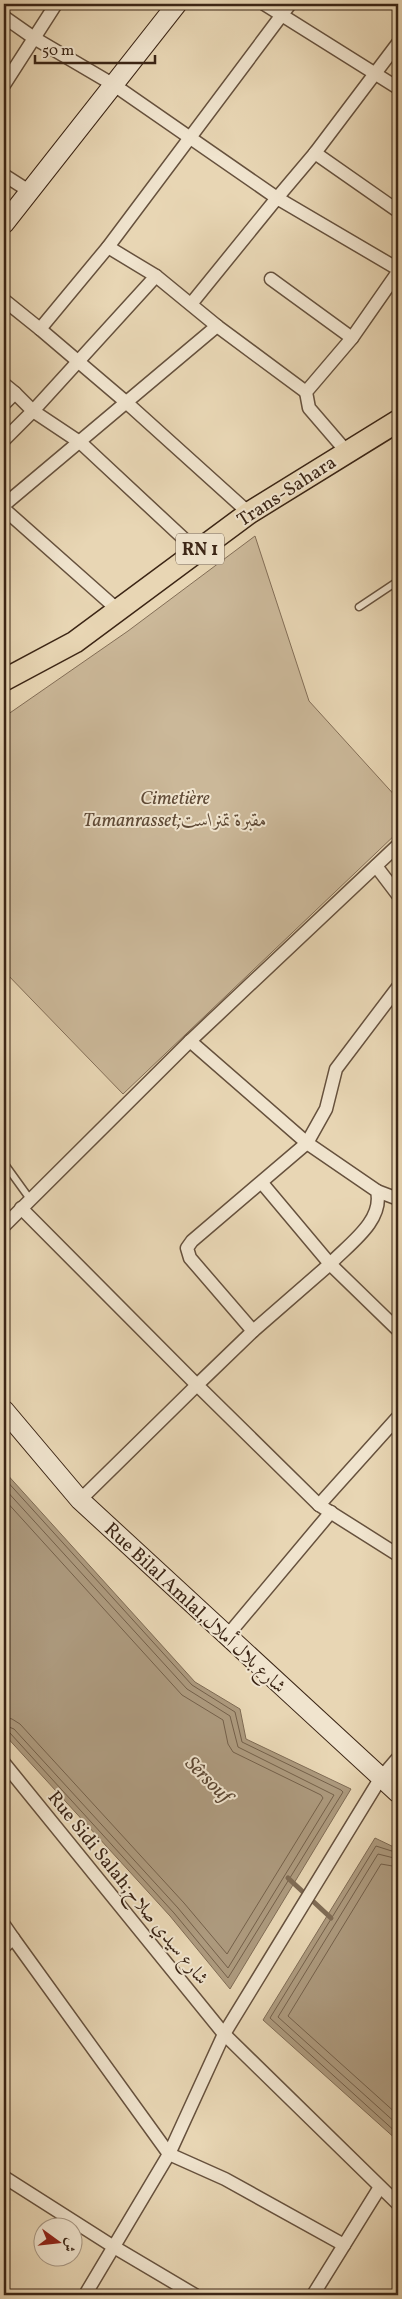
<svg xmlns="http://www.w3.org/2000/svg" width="402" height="2299" font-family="Vollkorn,Amiri,serif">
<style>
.green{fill:#cbb899;stroke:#836e57}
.water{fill:#ad9a7e;stroke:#7f6b54}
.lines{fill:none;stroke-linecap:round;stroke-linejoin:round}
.shore{stroke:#74604a;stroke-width:1}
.stream{stroke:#7f6b54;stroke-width:5}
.lane-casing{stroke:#66513d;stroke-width:9}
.street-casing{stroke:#66513d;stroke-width:15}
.secondary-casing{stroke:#3b2515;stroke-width:21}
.primary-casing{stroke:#3b2515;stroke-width:24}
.lane{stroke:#f0e4ce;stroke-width:6}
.street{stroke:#f0e4ce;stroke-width:12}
.secondary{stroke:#f0e4ce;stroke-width:19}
.primary{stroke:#e8d6b4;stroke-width:21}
.labels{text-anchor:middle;stroke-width:4;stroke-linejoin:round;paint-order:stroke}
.shield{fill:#f0e4ce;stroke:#715e4c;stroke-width:1}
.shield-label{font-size:18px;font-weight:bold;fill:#3b2515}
.street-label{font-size:19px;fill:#3b2515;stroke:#f0e4ce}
.park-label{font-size:19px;font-style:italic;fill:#5f4a36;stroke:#f0e4ce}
.water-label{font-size:20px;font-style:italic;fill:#5d4834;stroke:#f0e4ce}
</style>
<rect width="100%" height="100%" fill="#e8d6b4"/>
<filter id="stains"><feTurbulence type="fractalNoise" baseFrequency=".004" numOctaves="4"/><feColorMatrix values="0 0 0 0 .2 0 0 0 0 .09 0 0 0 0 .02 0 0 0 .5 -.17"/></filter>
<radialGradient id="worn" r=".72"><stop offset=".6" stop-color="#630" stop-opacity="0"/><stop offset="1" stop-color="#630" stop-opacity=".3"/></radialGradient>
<path class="green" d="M255,536L309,701L398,799V832L123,1094L4,971V717L128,631Z"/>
<g class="water">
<path d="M4,1471L195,1682L240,1709L246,1739L351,1789L230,1989L170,1916L4,1734Z"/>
<path d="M375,1838L398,1849V2141L263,2020Z"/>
</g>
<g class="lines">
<g class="shore">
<path d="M4,1478L192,1685L235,1712L242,1742L341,1790L343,1792L228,1978L174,1913L10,1733L4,1731"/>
<path d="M4,1488L187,1689L230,1716L238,1747L334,1795L228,1968L178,1908L14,1729L4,1725"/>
<path d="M4,1499L182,1695L223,1720L228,1744L233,1752L321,1795L323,1798L227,1954L184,1903L20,1724L12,1719L4,1717"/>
<path d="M398,1853L376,1846L270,2018L398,2134"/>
<path d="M398,1859L378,1854L278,2017L398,2125"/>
<path d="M398,1867L381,1864L288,2016L398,2115"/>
</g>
<path class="stream" d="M288,1878L331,1918"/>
<defs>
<g id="lane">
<path d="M359,607L398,581"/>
<path d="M4,1163L30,1199"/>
</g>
<g id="street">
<path d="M264,4L398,88"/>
<path d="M4,17L34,38L114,85L277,198L315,153L398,43"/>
<path d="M4,85L56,4"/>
<path d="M315,153L398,211"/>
<path d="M4,175L29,191"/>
<path d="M156,276L33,411L81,443L197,551"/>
<path d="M271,279L352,338"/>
<path d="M4,300L40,329L108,247L290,4"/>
<path d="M191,304L277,198L398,269"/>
<path d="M217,326L306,392"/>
<path d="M40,329L127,403L249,513"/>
<path d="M4,384L15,393L4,404"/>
<path d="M4,440L33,411L15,393"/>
<path d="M346,451L309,408L306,392L352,338L398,272"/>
<path d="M4,505L217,326L156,276L108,247"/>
<path d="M4,509L118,610"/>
<path d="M376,866L398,895"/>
<path d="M190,1041L307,1143L377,1191C384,1221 349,1244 330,1264L262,1183"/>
<path d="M377,1191L398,1199"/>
<path d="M21,1208L197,1385L80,1500"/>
<path d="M4,1226L190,1041L398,845"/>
<path d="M398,1330L330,1264L253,1331L197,1385L319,1505L398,1555"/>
<path d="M253,1331L190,1258L187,1248L192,1241L307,1143L326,1109L336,1069L398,987"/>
<path d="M319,1505L398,1417"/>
<path d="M227,1636L331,1512"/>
<path d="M4,1763L224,2034L380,1779L398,1758"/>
<path d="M4,1925L13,1938"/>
<path d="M4,1947L13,1938L169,2154L225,2179L344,2245"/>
<path d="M4,2177L114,2247L195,2295"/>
<path d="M85,2295L169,2154L224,2034L398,2204"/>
<path d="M313,2295L380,2187"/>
</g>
<g id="secondary">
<path d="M4,224L177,4"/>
<path d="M4,1410L80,1500L398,1793"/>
</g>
<path id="primary" d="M4,680L75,642L249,513L398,421"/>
</defs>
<use href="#lane" class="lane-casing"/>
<use href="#street" class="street-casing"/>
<use href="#secondary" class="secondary-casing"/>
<use href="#primary" class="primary-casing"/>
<use href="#lane" class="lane"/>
<use href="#street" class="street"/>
<use href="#secondary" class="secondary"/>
<use href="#primary" class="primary"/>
</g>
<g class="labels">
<rect class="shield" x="176" y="533.5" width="48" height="31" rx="4"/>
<g class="shield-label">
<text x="200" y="555">RN 1</text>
</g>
<g class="street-label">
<text transform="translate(286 490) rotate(-33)" y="7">Trans-Sahara</text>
<text transform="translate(196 1607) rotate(43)" y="7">Rue Bilal Amlal,شارع بلال أملال</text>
<text transform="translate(129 1887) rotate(51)" y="7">Rue Sidi Salah;شارع سيدي صلاح</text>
</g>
<g class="park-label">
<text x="175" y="804">Cimetière<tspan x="175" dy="22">Tamanrasset;مقبرة تمنراست</tspan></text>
</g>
<g class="water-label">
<text transform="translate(209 1779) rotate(45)" y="7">Sêrsouf</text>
</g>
</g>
<rect width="402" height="2299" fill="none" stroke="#e8d6b4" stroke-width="20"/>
<rect x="5" y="5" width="392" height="2289" fill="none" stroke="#3b2515" stroke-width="2.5"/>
<rect x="10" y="10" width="382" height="2279" fill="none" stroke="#3b2515"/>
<g transform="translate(58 2242) rotate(105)"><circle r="24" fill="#f0e4ce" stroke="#a89884"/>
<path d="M0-4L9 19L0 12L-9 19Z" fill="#8f2418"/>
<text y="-8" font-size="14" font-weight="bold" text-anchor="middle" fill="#3b2515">ش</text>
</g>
<path d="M35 55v8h120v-8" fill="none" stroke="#3b2515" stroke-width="2.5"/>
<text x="42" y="55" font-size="15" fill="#3b2515" stroke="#f0e4ce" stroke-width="4" paint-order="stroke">50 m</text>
<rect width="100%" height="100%" filter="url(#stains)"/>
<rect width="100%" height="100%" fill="url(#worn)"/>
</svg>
